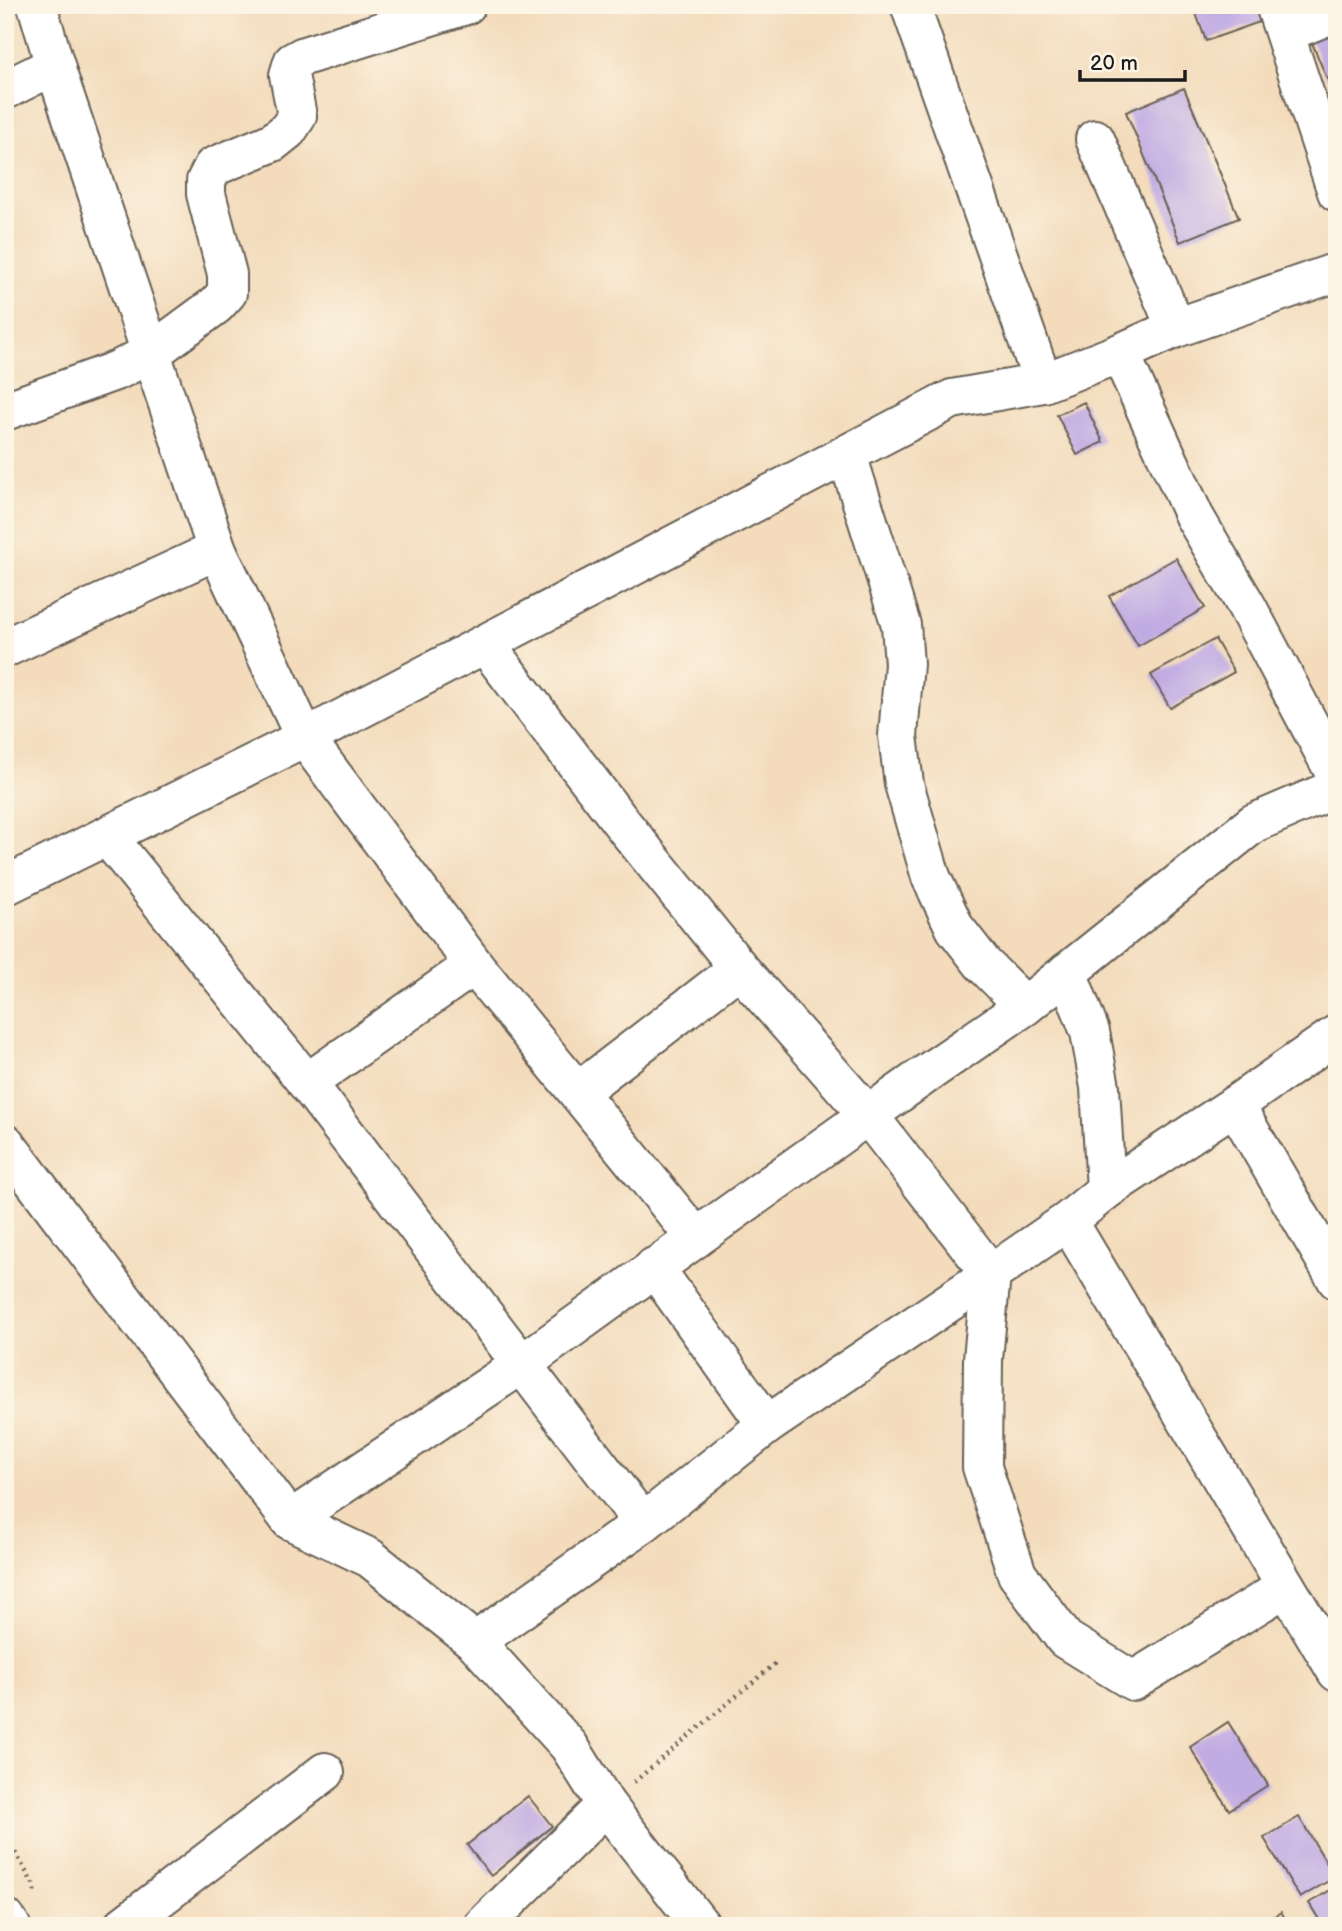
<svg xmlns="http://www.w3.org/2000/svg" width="1342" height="1931" font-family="'Balsamiq Sans',sans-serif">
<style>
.building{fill:#c1abe3}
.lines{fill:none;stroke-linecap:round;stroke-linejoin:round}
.minor-casing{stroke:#675f54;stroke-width:42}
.path{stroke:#675f54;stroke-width:4.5;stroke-dasharray:2 5;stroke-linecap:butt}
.minor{stroke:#fff;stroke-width:38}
</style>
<rect width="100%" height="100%" fill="#fcf5e5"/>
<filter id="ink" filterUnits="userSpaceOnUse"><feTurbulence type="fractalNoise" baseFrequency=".0143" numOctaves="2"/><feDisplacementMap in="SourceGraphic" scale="14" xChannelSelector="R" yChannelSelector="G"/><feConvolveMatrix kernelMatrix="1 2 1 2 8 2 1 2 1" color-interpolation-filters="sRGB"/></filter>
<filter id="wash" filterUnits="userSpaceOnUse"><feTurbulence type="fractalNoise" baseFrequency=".00686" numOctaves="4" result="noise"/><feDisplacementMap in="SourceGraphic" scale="28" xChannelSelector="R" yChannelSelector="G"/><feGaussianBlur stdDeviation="1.57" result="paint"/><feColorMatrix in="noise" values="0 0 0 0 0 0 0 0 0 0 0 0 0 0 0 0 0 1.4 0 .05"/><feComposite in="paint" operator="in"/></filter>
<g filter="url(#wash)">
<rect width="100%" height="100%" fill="#f3dbbb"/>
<g id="blocks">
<g class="building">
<path d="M1193,5H1263L1268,19L1206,41Z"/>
<path d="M1337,27V75L1327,79L1310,38Z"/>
<path d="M1184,88L1239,218L1180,242L1126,112Z"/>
<path d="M1084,402L1103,442L1077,455L1057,415Z"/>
<path d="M1176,558L1205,608L1138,646L1109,596Z"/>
<path d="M1215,639L1234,672L1170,708L1151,675Z"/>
<path d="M1228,1722L1268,1785L1229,1810L1190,1747Z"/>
<path d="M528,1796L552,1826L491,1876L467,1845Z"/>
<path d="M1299,1817L1335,1877L1300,1898L1264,1838Z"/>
<path d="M1337,1886V1926H1323L1309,1903Z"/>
<path d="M1281,1912L1290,1926H1258Z"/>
</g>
</g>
</g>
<g filter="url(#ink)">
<use href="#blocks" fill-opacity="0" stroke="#675f54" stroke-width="2"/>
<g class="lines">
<defs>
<g id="minor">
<path d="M37,5L58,76L217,550L305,738L474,965L696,1238L868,1115L991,1274L983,1359L982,1467L1017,1574L1065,1639L1133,1681L1286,1587"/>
<path d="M910,5L1043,383"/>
<path d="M1275,5L1337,192"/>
<path d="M1285,33L1337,12"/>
<path d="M5,90L55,65"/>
<path d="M1095,139L1176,328"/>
<path d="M1120,353L1194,516L1246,605L1337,777"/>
<path d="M5,411L118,370L151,353L216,305L227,293V274L206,194V181L213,167L273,142L288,130L297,116L289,75L293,62L304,56L466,5"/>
<path d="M847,455L901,625L904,664L898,736L904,784L931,877L955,928L983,964L1025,1006"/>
<path d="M485,644L621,822L739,968L868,1115L936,1067L1025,1006L1254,823L1337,788"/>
<path d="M5,648L217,550"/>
<path d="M107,836L307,1083L643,1523"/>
<path d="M5,886L305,738L952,399L1043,383L1120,353L1176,328L1337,272"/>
<path d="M1067,972L1090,1032L1100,1087L1106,1190"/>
<path d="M307,1083L474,965"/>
<path d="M578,1092L739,968"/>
<path d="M1235,1105L1337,1280"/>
<path d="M5,1143L290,1520L370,1558L475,1642L569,1746L606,1805L701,1926"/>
<path d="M1068,1221L1337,1672"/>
<path d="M654,1267L767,1425"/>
<path d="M290,1520L522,1364L696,1238"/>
<path d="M475,1642L643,1523L767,1425L991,1274L1068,1221L1106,1190L1235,1105L1337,1034"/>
<path d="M5,1918L11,1926"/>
<path d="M123,1926L325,1772"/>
<path d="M483,1926L606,1805"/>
</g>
</defs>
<use href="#minor" class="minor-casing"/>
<g class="path">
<path d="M5,1227L10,1209"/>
<path d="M5,1539V1561"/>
<path d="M634,1782L778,1661"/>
<path d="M5,1834L33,1884L35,1895"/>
</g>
<use href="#minor" class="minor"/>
</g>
</g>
<rect width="1342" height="1931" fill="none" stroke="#fcf5e5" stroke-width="28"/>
<path d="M1080 70v10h105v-10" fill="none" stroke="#1c1c1c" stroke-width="3.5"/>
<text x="1090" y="70" font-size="21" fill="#1c1c1c" stroke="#fcf5e5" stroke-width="5" paint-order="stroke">20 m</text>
</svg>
